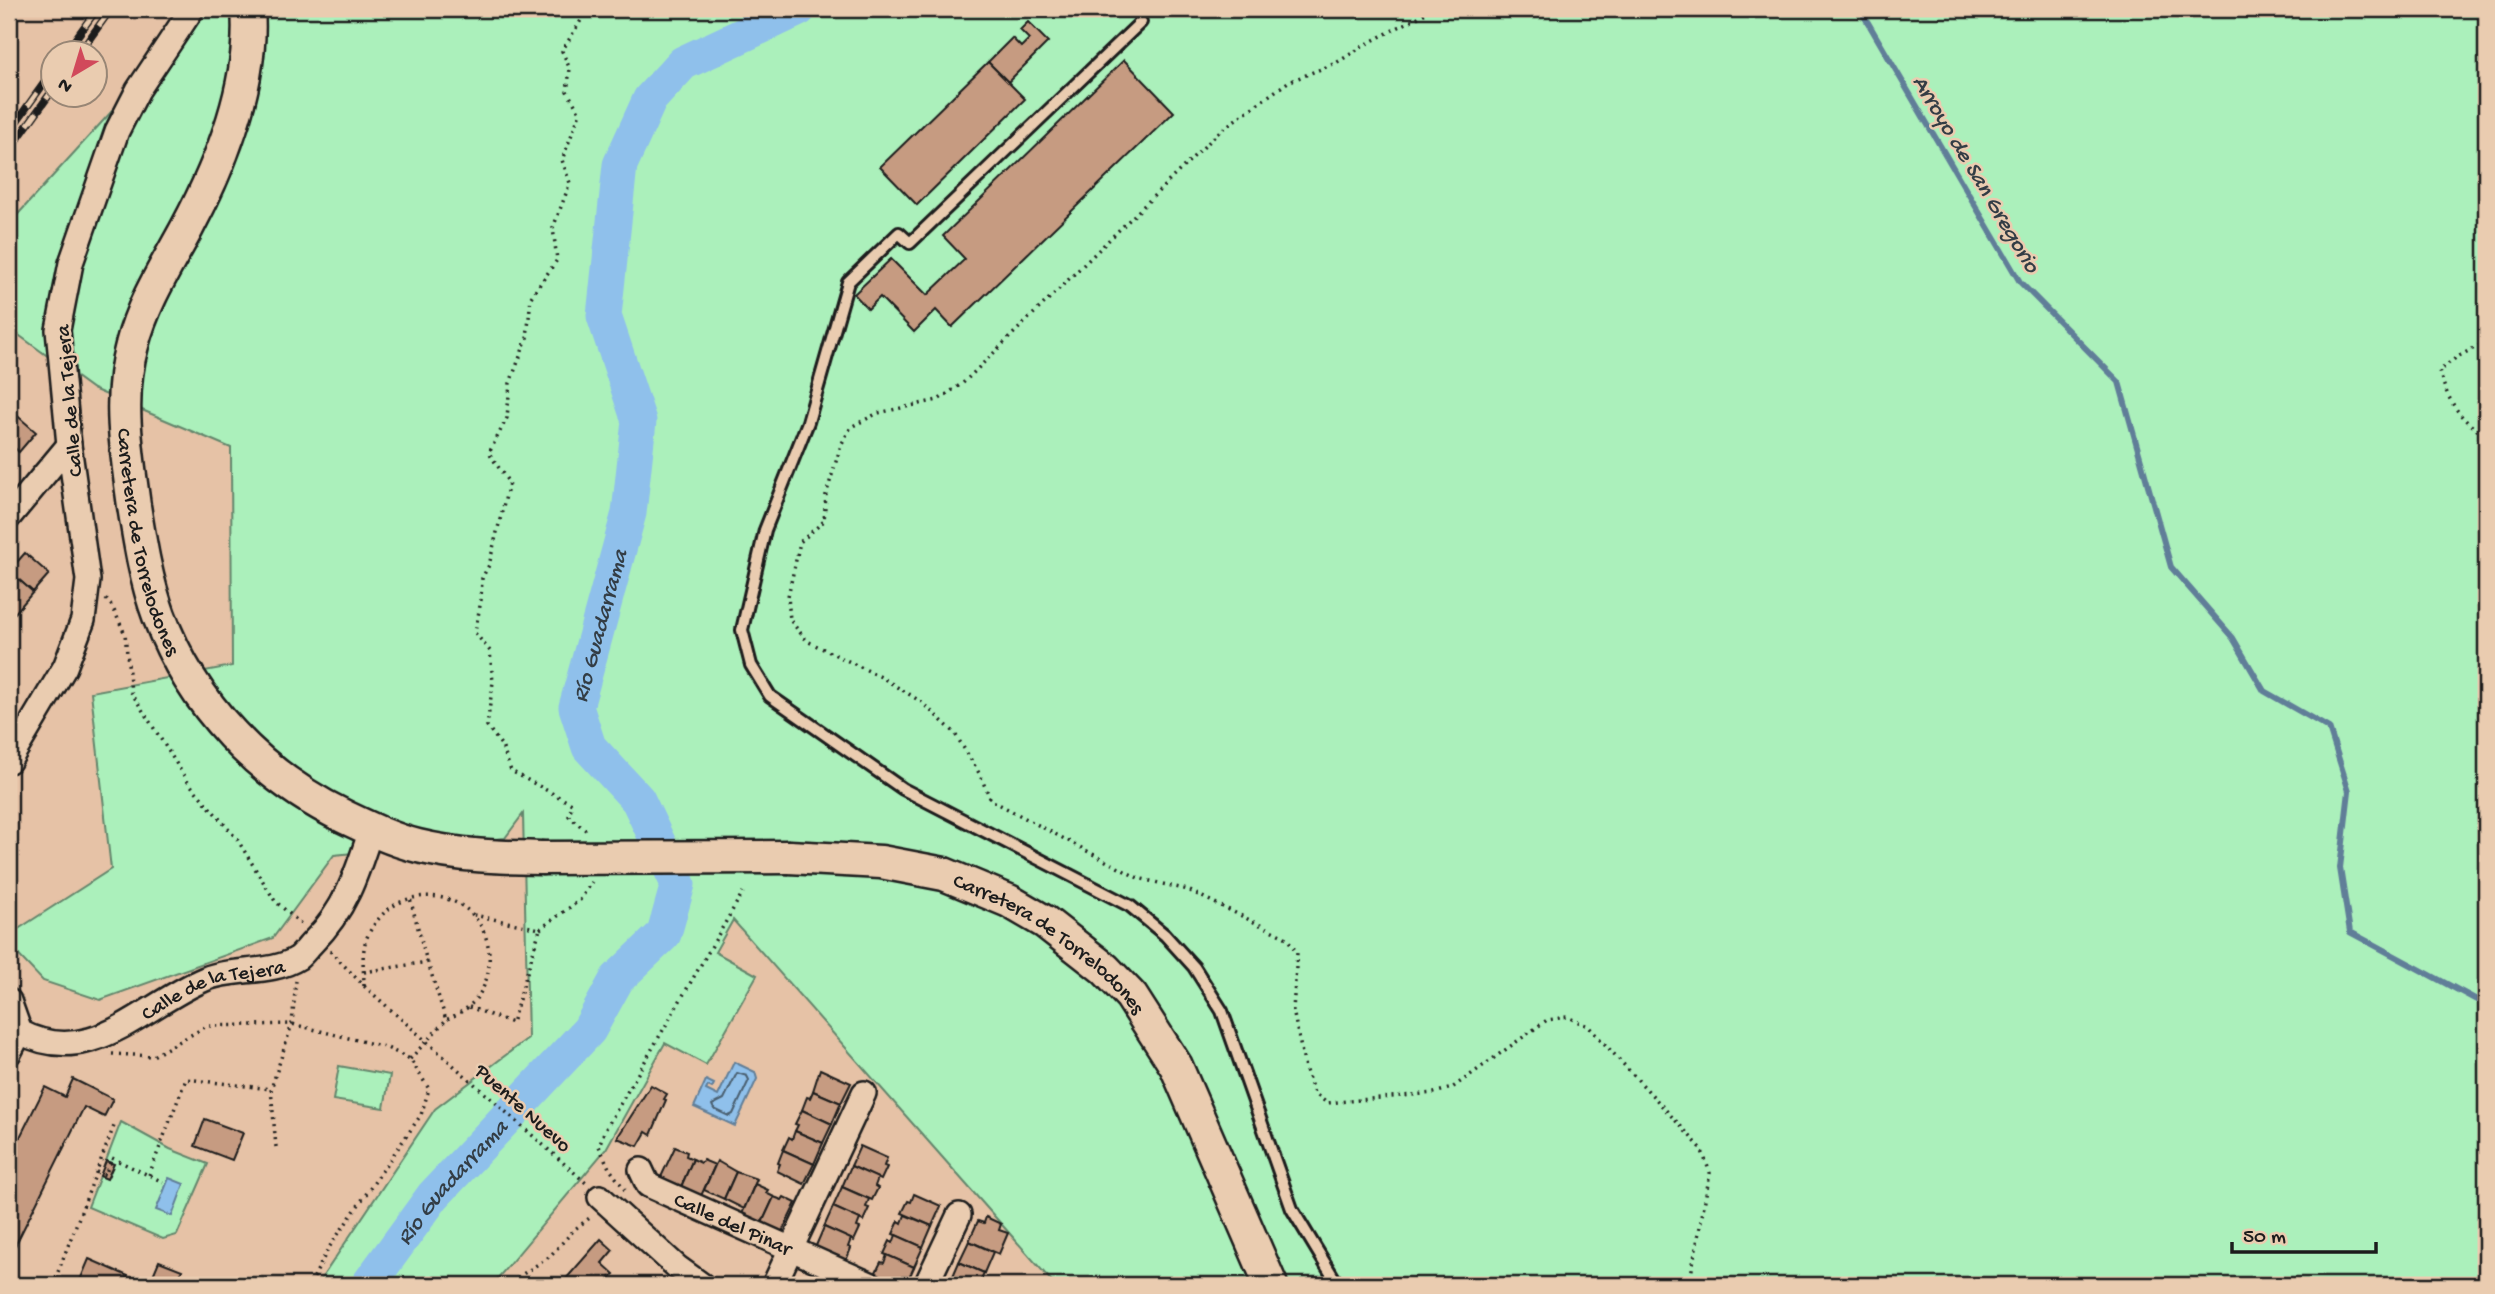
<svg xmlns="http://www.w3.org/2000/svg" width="2495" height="1294" font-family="'Gochi Hand',sans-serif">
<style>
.green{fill:#abf0bb;stroke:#64866c;stroke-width:2}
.water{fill:#8fc0eb;stroke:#617e98;stroke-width:2}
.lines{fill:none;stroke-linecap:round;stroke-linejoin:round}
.shore{stroke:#4a5e6f;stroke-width:2}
.stream{stroke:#617e98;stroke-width:6}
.river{stroke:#8fc0eb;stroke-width:35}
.building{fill:#c69b81;stroke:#1c1c1c;stroke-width:2}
.lane-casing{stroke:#1c1c1c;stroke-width:16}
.street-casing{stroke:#1c1c1c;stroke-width:28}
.secondary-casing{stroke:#1c1c1c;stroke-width:37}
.path{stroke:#1c1c1c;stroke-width:3.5;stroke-dasharray:2 5;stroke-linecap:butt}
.lane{stroke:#eaccb0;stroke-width:10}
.street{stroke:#eaccb0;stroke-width:23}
.secondary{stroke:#eaccb0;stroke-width:32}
.rail-casing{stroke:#1c1c1c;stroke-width:8}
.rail{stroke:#eaccb0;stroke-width:5;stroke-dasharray:16;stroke-linecap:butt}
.secondary-bridge-casing{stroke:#1c1c1c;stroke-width:37;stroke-linecap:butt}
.secondary-bridge{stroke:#eaccb0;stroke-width:32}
.labels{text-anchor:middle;stroke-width:5;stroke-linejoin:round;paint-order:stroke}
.street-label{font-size:21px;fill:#1c1c1c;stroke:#eaccb0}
.water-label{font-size:23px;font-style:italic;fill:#333d45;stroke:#eaccb0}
</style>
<rect width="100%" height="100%" fill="#e6c2a6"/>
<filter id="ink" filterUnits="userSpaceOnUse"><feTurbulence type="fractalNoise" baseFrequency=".0143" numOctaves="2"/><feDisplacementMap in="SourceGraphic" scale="14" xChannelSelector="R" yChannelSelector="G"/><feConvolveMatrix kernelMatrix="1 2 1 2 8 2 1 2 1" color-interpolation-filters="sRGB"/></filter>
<g filter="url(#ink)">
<g class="green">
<path d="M205,9H2486V1285H1055L733,920L715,952L757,975L706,1065L665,1043L606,1149L492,1285H317L435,1109L528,1038L523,814L505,838L334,855L273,938L100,1000L43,981L9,945V935L111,869L91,692L232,666L231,448L93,389L9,328V224Z"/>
<path d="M339,1066L390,1075L384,1108L333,1100Z"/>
<path d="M121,1122L170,1149L208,1164L177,1235L163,1239L88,1207L100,1176L107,1179L113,1164L106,1161Z"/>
</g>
<g class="water">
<path d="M734,1062L755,1072L757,1079L735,1126L694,1107L706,1080L714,1084L712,1088L708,1086L706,1090L718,1096Z"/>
<path d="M169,1178L184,1184L172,1216L156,1210Z"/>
</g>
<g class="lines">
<path class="shore" d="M737,1073L747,1076L749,1080L733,1114L729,1116L714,1109L712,1105L724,1099Z"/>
<path class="stream" d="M1860,9L2020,282L2119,382L2171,567L2233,638L2264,691L2329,728L2349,791L2340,868L2350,932L2486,1005"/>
<path class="river" id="s1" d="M368,1285L433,1196L589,1030L617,979L664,934L678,884L638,800L589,747L576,707L629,513L639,421L604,316L620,165L650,99L683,63L799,9"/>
</g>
<g class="building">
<path d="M1028,22L1048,42L1008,82L988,62L1012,38L1021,47L1029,39L1020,30Z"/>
<path d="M1124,60L1174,112L952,327L936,310L914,332L880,297L868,309L854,294L891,259L927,295L965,259L943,236Z"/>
<path d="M988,62L1025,99L917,205L880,167Z"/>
<path d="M13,412L36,432L19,452L9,443V417Z"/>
<path d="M25,553L49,574L33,592L9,571Z"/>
<path d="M9,571L33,592L15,613L9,608Z"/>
<path d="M820,1069L851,1083L841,1103L813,1091Z"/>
<path d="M73,1079L113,1099L104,1117L84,1107L9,1258V1159L45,1087L65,1097Z"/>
<path d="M651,1085L667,1094L664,1099L666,1100L651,1135L646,1132L638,1146L617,1138Z"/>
<path d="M813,1091L841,1103L832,1124L802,1110L807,1097L810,1098Z"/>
<path d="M802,1110L832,1124L823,1143L795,1131L798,1125L795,1124Z"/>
<path d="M205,1119L243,1133L232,1160L195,1146Z"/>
<path d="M795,1131L823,1143L814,1164L783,1150L789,1137L792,1139Z"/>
<path d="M860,1146L887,1158L884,1166L887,1167L881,1180L851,1166Z"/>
<path d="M675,1147L687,1152L686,1156L693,1159L681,1187L661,1177Z"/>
<path d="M783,1150L814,1164L804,1184L777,1171L780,1164L778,1163Z"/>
<path d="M693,1159L701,1163L703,1160L715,1165L701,1196L681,1187Z"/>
<path d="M106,1161L114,1164L107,1179L100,1176Z"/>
<path d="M717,1161L736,1172L724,1199L704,1190Z"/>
<path d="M851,1166L878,1178L875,1186L878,1188L872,1200L842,1187Z"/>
<path d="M736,1172L757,1179L744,1209L724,1199Z"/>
<path d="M755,1184L768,1190L766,1193L774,1197L762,1223L742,1214Z"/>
<path d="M842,1187L869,1199L866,1207L869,1208L863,1221L833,1207Z"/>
<path d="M914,1194L941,1206L932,1226L902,1213L908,1201L911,1202Z"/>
<path d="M774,1197L782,1200L784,1197L796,1203L782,1232L762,1223Z"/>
<path d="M833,1207L860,1219L857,1227L860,1228L854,1241L824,1227Z"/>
<path d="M905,1215L932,1226L923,1247L893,1234L899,1221L902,1223Z"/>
<path d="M986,1217L1001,1224L999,1230L1008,1233L999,1254L969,1241L978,1221L984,1223Z"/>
<path d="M824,1227L851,1239L848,1247L851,1248L846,1261L815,1248Z"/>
<path d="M896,1235L923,1247L914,1267L884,1254L890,1241L893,1243Z"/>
<path d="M601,1239L613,1250L602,1263L614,1274L603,1285H571L565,1280Z"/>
<path d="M969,1241L993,1252L984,1273L959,1262Z"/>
<path d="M887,1255L914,1267L906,1285H901L875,1274L881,1262L884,1263Z"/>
<path d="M89,1259L128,1276L124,1285H78Z"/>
<path d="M159,1261L182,1270L176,1285H149Z"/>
<path d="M959,1262L984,1273L978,1285H955L950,1283Z"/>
</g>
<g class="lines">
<defs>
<path id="lane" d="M1141,22L910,243L899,233L848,282L808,422L765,530L742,630L751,665L770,696L903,789L1130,906L1165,935L1194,967L1222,1011L1292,1209L1338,1285"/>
<g id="street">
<path d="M9,517L69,445"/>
<path d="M9,761L65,667L83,620L88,580L69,445L58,330L71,263L117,131L138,90L192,9"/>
<path id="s2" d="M9,1001L20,1032C91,1070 143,1005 205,979C233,967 271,975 298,958C303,954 308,947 313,942C346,909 357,873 371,830"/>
<path d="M9,1053L20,1032"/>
<path id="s3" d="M641,1170L648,1185L872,1285"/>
<path d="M600,1197L677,1267L702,1285"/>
<path d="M774,1285L864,1093"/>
<path d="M926,1285L959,1215"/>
</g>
<g id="secondary">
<path id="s4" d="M248,9C254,83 221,164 187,228C166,267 143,302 132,345C117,398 127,453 134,506C140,543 146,581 159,616C192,705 260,776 345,817C368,828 393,840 418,846C459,856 499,857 541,858"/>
<path id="s5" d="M789,857L881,862L944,874L1009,901L1045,922L1105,969L1131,996L1176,1066L1271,1285"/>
</g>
</defs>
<use href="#lane" class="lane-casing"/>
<use href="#street" class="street-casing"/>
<use href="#secondary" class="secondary-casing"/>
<g class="path">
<path d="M588,9L562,51L570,69L567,91L580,113L562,160L570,183L553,228L557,260L531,297L527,338L510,383L507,418L489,453L509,483L489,565L482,578L481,600L475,633L490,651L493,682L487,726L502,746L511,771L572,804L569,816L589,833"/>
<path d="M1430,9L1426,13L1370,42L1336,63L1288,82L1221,130L963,383L938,400L878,413L851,427L841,445L826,495L824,521L800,542L788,596L790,620L807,641L881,677L920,701L954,732L979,773L991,800L1138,878L1188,890L1287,938L1297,953L1293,1010L1305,1068L1314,1093L1327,1103L1434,1093L1452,1088L1547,1020L1567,1017L1588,1026L1701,1148L1710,1173L1690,1280L1692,1285"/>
<path d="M2486,342L2457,357L2439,371C2448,401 2459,419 2486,436"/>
<path d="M106,599L112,606L125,634L131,692L188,782L237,839L275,901L301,924"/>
<path d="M540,929L580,900L592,882"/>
<path d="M330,951L364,986L586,1183"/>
<path d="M364,972L427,962L410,898"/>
<path d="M364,986C364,974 362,961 364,949C365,937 373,925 381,916C404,891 447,889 472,914C496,939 495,984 469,1006C463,1012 453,1016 446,1020"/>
<path d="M469,1007L512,1023L540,929L474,915"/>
<path d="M112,1054L153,1056L207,1026L292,1024L385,1047L410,1059L429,1089L421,1115L328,1249L310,1285"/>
<path d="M410,1059L446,1020L428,963"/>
<path d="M276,1147L271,1089L292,1024L296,981"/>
<path d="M96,1172L105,1175L112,1158L163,1182"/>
<path d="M149,1175L186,1079L271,1089"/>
<path d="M625,1190L609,1168L599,1146L604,1132L743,892"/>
<path d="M53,1285L114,1126"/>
<path d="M506,1285L549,1257L575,1229L591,1217"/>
</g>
<use href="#lane" class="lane"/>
<use href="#street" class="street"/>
<use href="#secondary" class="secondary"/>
<defs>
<g id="rail">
<path d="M66,52L97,9"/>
<path d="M80,52L111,9"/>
<path d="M9,132L52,72"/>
<path d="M9,151L52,91"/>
</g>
</defs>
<use href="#rail" class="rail-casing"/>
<use href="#rail" class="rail"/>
<defs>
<path id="secondary-bridge" d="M541,858L789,857"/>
</defs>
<use href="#secondary-bridge" class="secondary-bridge-casing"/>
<use href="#secondary-bridge" class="secondary-bridge"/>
</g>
</g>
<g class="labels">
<g class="street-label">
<text transform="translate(68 401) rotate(-95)" y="7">Calle de la Tejera</text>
<text dy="7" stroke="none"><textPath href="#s4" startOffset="560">Carretera de Torrelodones</textPath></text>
<text dy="7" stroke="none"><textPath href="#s5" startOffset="284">Carretera de Torrelodones</textPath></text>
<text dy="7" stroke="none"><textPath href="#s2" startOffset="240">Calle de la Tejera</textPath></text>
<text transform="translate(524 1107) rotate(42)" y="7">Puente Nuevo</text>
<text dy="7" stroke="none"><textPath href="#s3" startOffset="110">Calle del Pinar</textPath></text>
</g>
<g class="water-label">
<text transform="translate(1978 173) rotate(59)" y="8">Arroyo de San Gregorio</text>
<text dy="8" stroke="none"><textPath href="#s1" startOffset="805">Río Guadarrama</textPath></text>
<text dy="8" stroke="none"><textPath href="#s1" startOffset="133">Río Guadarrama</textPath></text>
</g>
</g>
<rect width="2495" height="1294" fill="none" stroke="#eaccb0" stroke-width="35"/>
<rect x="18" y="18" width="2460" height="1259" fill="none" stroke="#1c1c1c" stroke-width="2.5" filter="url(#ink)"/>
<g transform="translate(74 74) rotate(218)"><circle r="33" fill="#eaccb0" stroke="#988675" stroke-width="2"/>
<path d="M0-5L12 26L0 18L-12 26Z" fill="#d1495b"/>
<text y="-10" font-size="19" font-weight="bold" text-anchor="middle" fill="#1c1c1c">N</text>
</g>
<path d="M2232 1242v10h144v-10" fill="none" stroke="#1c1c1c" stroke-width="3.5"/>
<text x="2243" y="1242" font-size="21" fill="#1c1c1c" stroke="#eaccb0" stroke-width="5" paint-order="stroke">50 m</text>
</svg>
